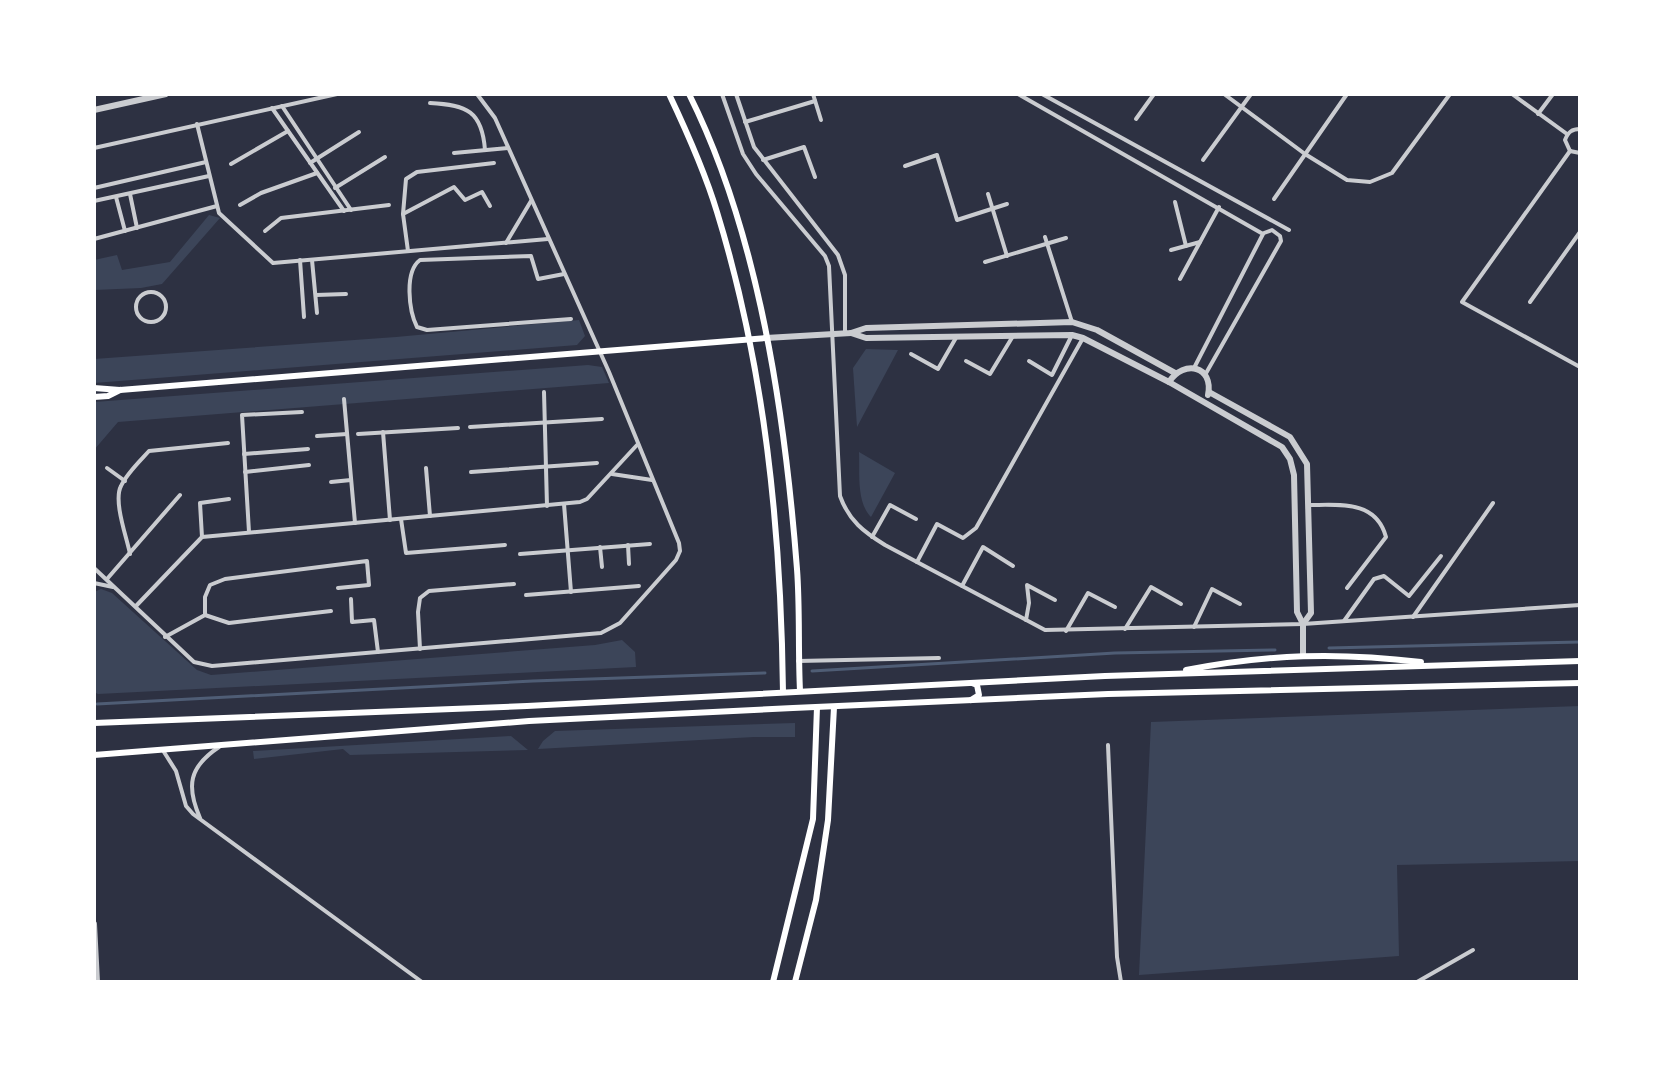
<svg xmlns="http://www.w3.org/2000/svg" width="1674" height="1076" font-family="Figtree,sans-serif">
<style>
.green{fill:#3c4559}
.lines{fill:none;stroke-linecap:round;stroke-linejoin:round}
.stream{stroke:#4f5d75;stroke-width:3}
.minor{stroke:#caccd0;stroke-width:4}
.tertiary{stroke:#caccd0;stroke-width:6}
.secondary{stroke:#fff;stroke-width:6}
</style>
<rect width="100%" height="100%" fill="#2d3142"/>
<g class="green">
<path d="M209,215L220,218L162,284L141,288L94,290V260L117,255L122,270L170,262Z"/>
<path d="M579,320L585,336L577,345L94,383V359L396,337Z"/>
<path d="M866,349L898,350L857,427L853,368Z"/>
<path d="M588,365L602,367L609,383L118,422L94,450V402Z"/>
<path d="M859,452L895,473L871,517C856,502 860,472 859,452Z"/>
<path d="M101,589L112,593L197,670L211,675L595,645L622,640L635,652L636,667L98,694L94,692V592Z"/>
<path d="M1580,706V861L1397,865L1399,956L1139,975L1151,722Z"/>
<path d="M795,723V737H754L538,749L543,741L555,731Z"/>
<path d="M511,736L528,750L350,755L343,749L254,759L253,751Z"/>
</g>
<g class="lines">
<g class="stream">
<path d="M1329,648L1580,642"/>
<path d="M812,671L1115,653L1275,650"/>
<path d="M97,704L533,681L765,673"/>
</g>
<g class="minor">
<path d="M722,94L743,154L756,174L825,256L829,266L840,496C849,521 864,532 885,545L1045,630L1303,624L1580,605"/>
<path d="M736,94L754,147L838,255L845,275V333"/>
<path d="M813,94L821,120"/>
<path d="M1018,94L1263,234L1194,368"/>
<path d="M1042,94L1289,230"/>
<path d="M1224,94L1305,154L1347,180L1370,182L1392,173L1450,94"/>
<path d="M1512,94L1567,134"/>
<path d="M430,103C467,105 482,111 485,150"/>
<path d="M282,106L351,210"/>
<path d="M272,108L344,211"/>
<path d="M1538,114L1553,94"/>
<path d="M1136,119L1154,94"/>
<path d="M745,122L815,101"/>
<path d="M197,124L219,213L273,263L548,239"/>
<path d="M94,148L337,94"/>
<path d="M1570,151L1462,302L1580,367"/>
<path d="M1570,151L1565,140C1568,132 1572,129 1580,129"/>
<path d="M1570,151L1580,153"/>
<path d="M454,153L508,148"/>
<path d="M763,160L804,147L815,177"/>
<path d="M1203,160L1251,94"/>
<path d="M310,163L359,132"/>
<path d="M231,164L288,131"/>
<path d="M905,166L937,155L957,220L1007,204"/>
<path d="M94,188L206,162"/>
<path d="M335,188L385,157"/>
<path d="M130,194L137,228"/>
<path d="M988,194L1007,256"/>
<path d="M116,197L125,231"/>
<path d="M1274,199L1347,94"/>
<path d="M94,201L209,176"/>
<path d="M1175,202L1186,246"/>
<path d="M240,205L261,193L317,173"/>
<path d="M403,214L454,187L465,200L482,192L490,206"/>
<path d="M265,231L281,218L389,205"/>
<path d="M1045,237L1072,322"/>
<path d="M94,239L217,206"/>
<path d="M506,243L531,201"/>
<path d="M1171,250L1200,242"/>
<path d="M408,251L403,214L406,179L417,172L494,163"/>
<path d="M300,260L304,317"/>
<path d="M312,260L317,313"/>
<path d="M985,262L1066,238"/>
<path d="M564,274L538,279L531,256L420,260C404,272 409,311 417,327L427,330L571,319"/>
<path d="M1180,279L1219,207"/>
<circle cx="151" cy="307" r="15"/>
<path d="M316,295L346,294"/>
<path d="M1530,302L1580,232"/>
<path d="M911,354L938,369L957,336"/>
<path d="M966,361L990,374L1013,336"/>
<path d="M1029,361L1052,375L1072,335"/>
<path d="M1205,375L1281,241L1280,236L1272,230L1264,233"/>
<path d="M544,392L547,506"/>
<path d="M344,399L355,523"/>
<path d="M470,427L602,419"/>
<path d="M383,432L390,520"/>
<path d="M358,434L458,428"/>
<path d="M317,436L347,434"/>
<path d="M244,454L308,449"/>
<path d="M107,468L125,481"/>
<path d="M426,468L430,516"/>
<path d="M245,472L309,465"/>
<path d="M471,472L597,463"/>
<path d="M612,474L652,480"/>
<path d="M331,482L351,480"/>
<path d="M564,504L571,592"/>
<path d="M1309,505C1340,505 1376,500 1386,537L1347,588"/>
<path d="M401,519L406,553L505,545"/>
<path d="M249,532L242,415L302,412"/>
<path d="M202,537L200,503L229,499"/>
<path d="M872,537L890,505L916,519"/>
<path d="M628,545L629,564"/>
<path d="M600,547L602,567"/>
<path d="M130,554C127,538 113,501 121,486C127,473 140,461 149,451L228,443"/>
<path d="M520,554L650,544"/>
<path d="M917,562L937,524L963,538L976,528L1083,338"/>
<path d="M94,568L194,662L212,666L601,633L620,623L676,560L680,551L679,543L609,372L495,118L477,94"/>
<path d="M107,579L180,495"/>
<path d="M94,583L113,587"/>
<path d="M962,586L983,547L1013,566"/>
<path d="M526,595L639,586"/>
<path d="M351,599L352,622L374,620L378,652"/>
<path d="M136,606L202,537L580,502L587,499L637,445"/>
<path d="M205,615V597L210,585L225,579L367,561L369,585L338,588"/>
<path d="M1413,617L1493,503"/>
<path d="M1026,620L1029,603L1027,585L1055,600"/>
<path d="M1344,621L1374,579L1384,576L1409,596L1441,556"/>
<path d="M1194,627L1212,589L1240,604"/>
<path d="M1125,629L1151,587L1181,604"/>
<path d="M1066,631L1088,593L1115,607"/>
<path d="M165,637L205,615L229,623L331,611"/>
<path d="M420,649L418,612L420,598L429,591L514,584"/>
<path d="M798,661L939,658"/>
<path d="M1108,745L1117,957L1121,982"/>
<path d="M164,752L176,771L186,806L193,814L422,982"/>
<path d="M200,818C186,786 189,767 219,747"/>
<path d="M1417,982L1473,950"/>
</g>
<g class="tertiary">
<path d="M94,110L166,94"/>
<path d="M851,333L866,338L1072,335L1083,338L1169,382L1282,447L1290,459L1294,475L1297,612L1303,624V655"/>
<path d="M766,338L851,333L866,328L1072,322L1097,330L1175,373"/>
<path d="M1169,382C1184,359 1214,366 1208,395"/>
<path d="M1209,392L1290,437L1307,464L1311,613L1303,624"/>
<path d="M94,924L97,982"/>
</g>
<g class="secondary">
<path d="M669,94C687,132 705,172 717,212C765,368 781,529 783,692"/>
<path d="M689,94C759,234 785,414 797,569C800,609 798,650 800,691"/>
<path d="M94,388L120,390L766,338"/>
<path d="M94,397L108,396L120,390"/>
<path d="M1186,670C1269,654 1337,652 1421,662"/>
<path d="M971,700L979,695L977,685L972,683"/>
<path d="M94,723L527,706L1105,676L1580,661"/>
<path d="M94,755L529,721L793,708L1108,694L1580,683"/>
<path d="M773,982L813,819L817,707"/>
<path d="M795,982L816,900L828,820L834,707"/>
</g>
</g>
<rect width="1674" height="1076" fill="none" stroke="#ffffff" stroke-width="192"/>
</svg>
